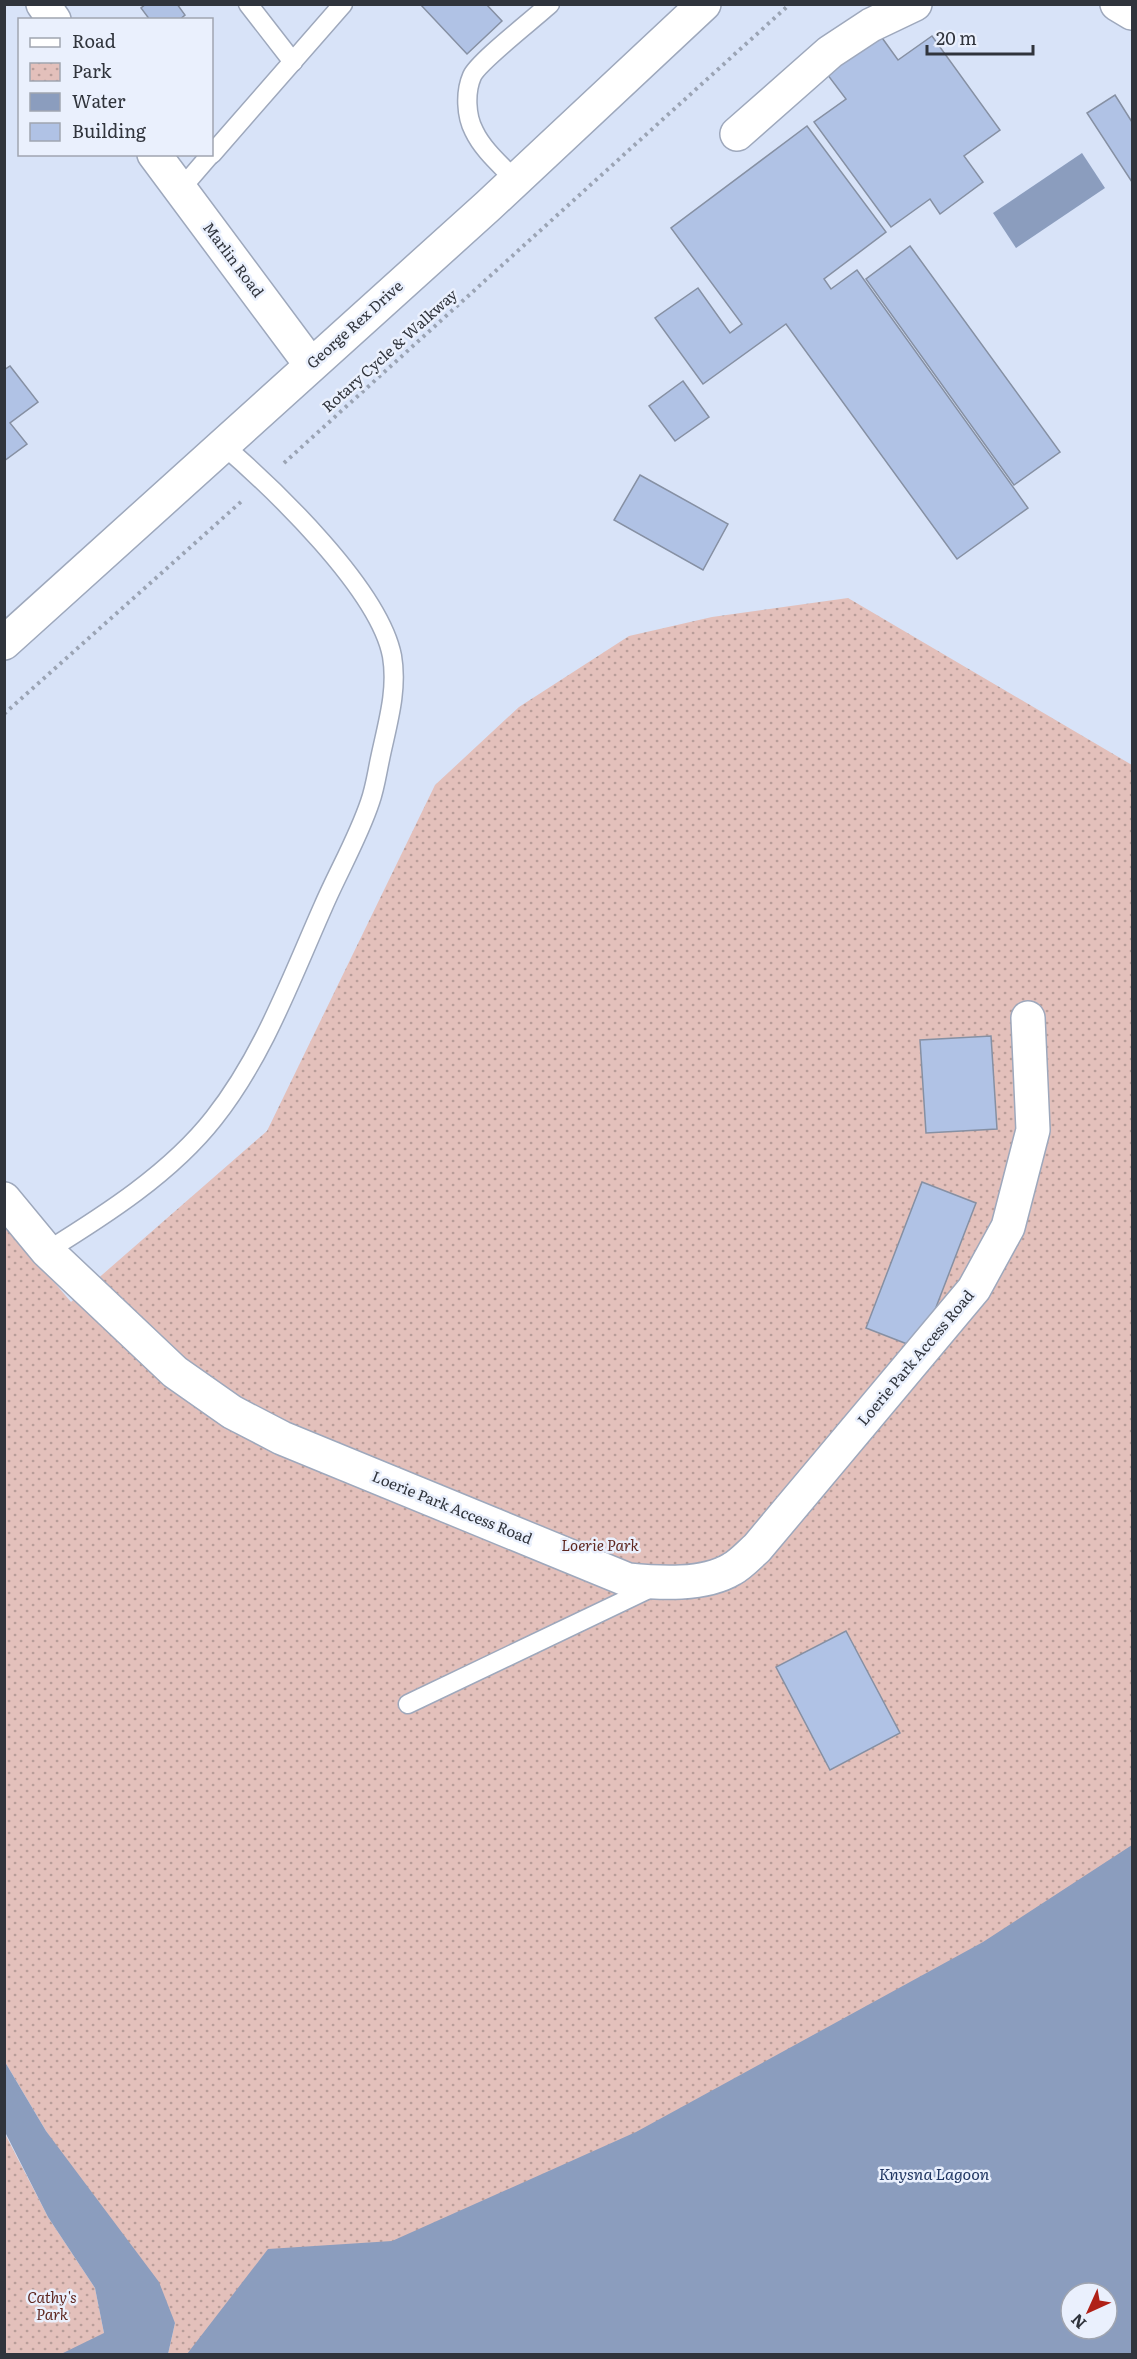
<svg xmlns="http://www.w3.org/2000/svg" width="1137" height="2359" font-family="Literata,serif">
<style>
.park{fill:url(#park-dots);fill-rule:evenodd}
.water{fill:#8b9dbe;fill-rule:evenodd}
.building{fill:#b0c2e5;stroke:#8690a3;stroke-width:1.5}
.lines{fill:none;stroke-linecap:round;stroke-linejoin:round}
.lane-casing{stroke:#9ea8bc;stroke-width:21}
.street-casing{stroke:#9ea8bc;stroke-width:36}
.secondary-casing{stroke:#9ea8bc;stroke-width:36}
.path{stroke:#9ba4b4;stroke-width:4;stroke-dasharray:3 4.5;stroke-linecap:butt}
.lane{stroke:#fff;stroke-width:18}
.street{stroke:#fff;stroke-width:33}
.secondary{stroke:#fff;stroke-width:33}
.labels{text-anchor:middle;stroke-width:5;stroke-linejoin:round;paint-order:stroke}
.street-label{font-size:15px;fill:#30343c;stroke:#eaf0fd}
.park-label{font-size:15px;font-style:italic;fill:#5e261f;stroke:#eaf0fd}
.water-label{font-size:16px;font-style:italic;fill:#203662;stroke:#eaf0fd}
</style>
<defs>
<pattern id="park-dots" width="8" height="8" patternUnits="userSpaceOnUse" patternTransform="scale(1.5)"><rect width="8" height="8" fill="#e3c0bb"/><path d="M2 2h.1M6 6h.1" fill="none" stroke="#b89d99" stroke-width="1.8" stroke-linecap="round"/></pattern>
</defs>
<rect width="100%" height="100%" fill="#d8e3f8"/>
<g class="park">
<path d="M848,598L1132,765V2354H168L175,2323L46,2131L5,2062V1224L71,1302L267,1131L435,785L519,707L629,636L712,617ZM1071,2293H1107V2329H1071Z"/>
<path d="M4,2132L48,2217L95,2288L104,2333L125,2354H5Z"/>
</g>
<g class="water">
<path d="M1082,153L1105,188L1016,248L993,213Z"/>
<path d="M1132,1845V2354H187L268,2249L392,2241L636,2132L983,1942ZM1071,2293H1107V2329H1071Z"/>
<path d="M5,2062L46,2131L159,2282L175,2323L168,2354H61L104,2333L95,2288L48,2217L5,2132Z"/>
</g>
<g class="building">
<path d="M146,4H177L185,15L179,20H150L141,8Z"/>
<path d="M420,4H486L502,21L467,54Z"/>
<path d="M880,35L898,60L932,36L1000,130L964,156L983,182L940,214L930,199L891,227L814,122L846,99L827,74Z"/>
<path d="M1115,95L1132,122V182L1087,113Z"/>
<path d="M807,126L886,232L824,279L831,289L857,270L1028,508L957,559L786,324L703,384L655,318L698,288L730,333L742,324L671,228Z"/>
<path d="M910,246L1060,452L1014,485L866,279Z"/>
<path d="M10,366L38,402L10,423L27,444L4,461V370Z"/>
<path d="M683,381L709,417L675,441L649,406Z"/>
<path d="M640,475L728,524L703,570L614,520Z"/>
<path d="M991,1036L997,1129L926,1133L920,1040Z"/>
<path d="M922,1182L976,1203L920,1349L866,1328Z"/>
<path d="M846,1631L900,1733L830,1770L776,1667Z"/>
</g>
<g class="lines">
<defs>
<g id="lane">
<path d="M248,4L293,62"/>
<path d="M212,154L343,4"/>
<path d="M515,180C501,165 483,150 474,131C466,116 465,92 472,76C478,62 535,18 550,4"/>
<path d="M180,190L211,154"/>
<path d="M47,1251C105,1215 171,1173 214,1118C263,1056 291,979 323,907C338,872 358,838 370,802C375,788 377,773 380,759C387,725 398,691 392,656C379,589 274,489 223,445"/>
<path d="M408,1704L653,1587"/>
</g>
<g id="street">
<path d="M43,4L54,20"/>
<path d="M1117,4L1132,13"/>
<path d="M737,134L830,52L871,25L915,4"/>
<path d="M154,154L311,365"/>
<path d="M4,1199L47,1251L175,1372L232,1412L282,1438L628,1580C659,1583 704,1586 732,1569C741,1564 749,1555 757,1548L974,1289L1008,1227L1033,1130L1028,1018"/>
</g>
<path id="secondary" d="M4,643L488,206L704,4"/>
</defs>
<use href="#lane" class="lane-casing"/>
<use href="#street" class="street-casing"/>
<use href="#secondary" class="secondary-casing"/>
<g class="path">
<path d="M284,463L790,4"/>
<path d="M4,714L243,500"/>
</g>
<use href="#lane" class="lane"/>
<use href="#street" class="street"/>
<use href="#secondary" class="secondary"/>
</g>
<g class="labels">
<g class="street-label">
<text transform="translate(233 260) rotate(53)" y="5">Marlin Road</text>
<text transform="translate(355 325) rotate(-42)" y="5">George Rex Drive</text>
<text transform="translate(390 351) rotate(-42)" y="5">Rotary Cycle &amp; Walkway</text>
<text transform="translate(916 1358) rotate(-50)" y="5">Loerie Park Access Road</text>
<text transform="translate(452 1508) rotate(22)" y="5">Loerie Park Access Road</text>
</g>
<g class="park-label">
<text x="600" y="1551">Loerie Park</text>
<text x="52" y="2303">Cathy's<tspan x="52" dy="17">Park</tspan></text>
</g>
<g class="water-label">
<text x="934" y="2180">Knysna Lagoon</text>
</g>
</g>
<rect width="1137" height="2359" fill="none" stroke="#30343c" stroke-width="12"/>
<rect x="18" y="18" width="195" height="138" fill="#eaf0fd" stroke="#a0a5b0" stroke-width="1.5"/>
<rect x="30" y="38" width="30" height="9" fill="#ffffff" stroke="#a0a5b0" stroke-width="1.5"/>
<text x="72" y="48" font-size="18" fill="#30343c">Road</text>
<rect x="30" y="63" width="30" height="18" fill="url(#park-dots)" stroke="#a0a5b0" stroke-width="1.5"/>
<text x="72" y="78" font-size="18" fill="#30343c">Park</text>
<rect x="30" y="93" width="30" height="18" fill="#8b9dbe" stroke="#a0a5b0" stroke-width="1.5"/>
<text x="72" y="108" font-size="18" fill="#30343c">Water</text>
<rect x="30" y="123" width="30" height="18" fill="#b0c2e5" stroke="#a0a5b0" stroke-width="1.5"/>
<text x="72" y="138" font-size="18" fill="#30343c">Building</text>
<g transform="translate(1089 2311) rotate(225)"><circle r="28" fill="#eaf0fd" stroke="#a0a5b0" stroke-width="1.5"/>
<path d="M0-4.5L10 22L0 15L-10 22Z" fill="#af2017"/>
<text y="-9" font-size="16" font-weight="bold" text-anchor="middle" fill="#30343c">N</text>
</g>
<path d="M927 45v9h106v-9" fill="none" stroke="#30343c" stroke-width="3"/>
<text x="936" y="45" font-size="18" fill="#30343c" stroke="#eaf0fd" stroke-width="4.5" paint-order="stroke">20 m</text>
</svg>
